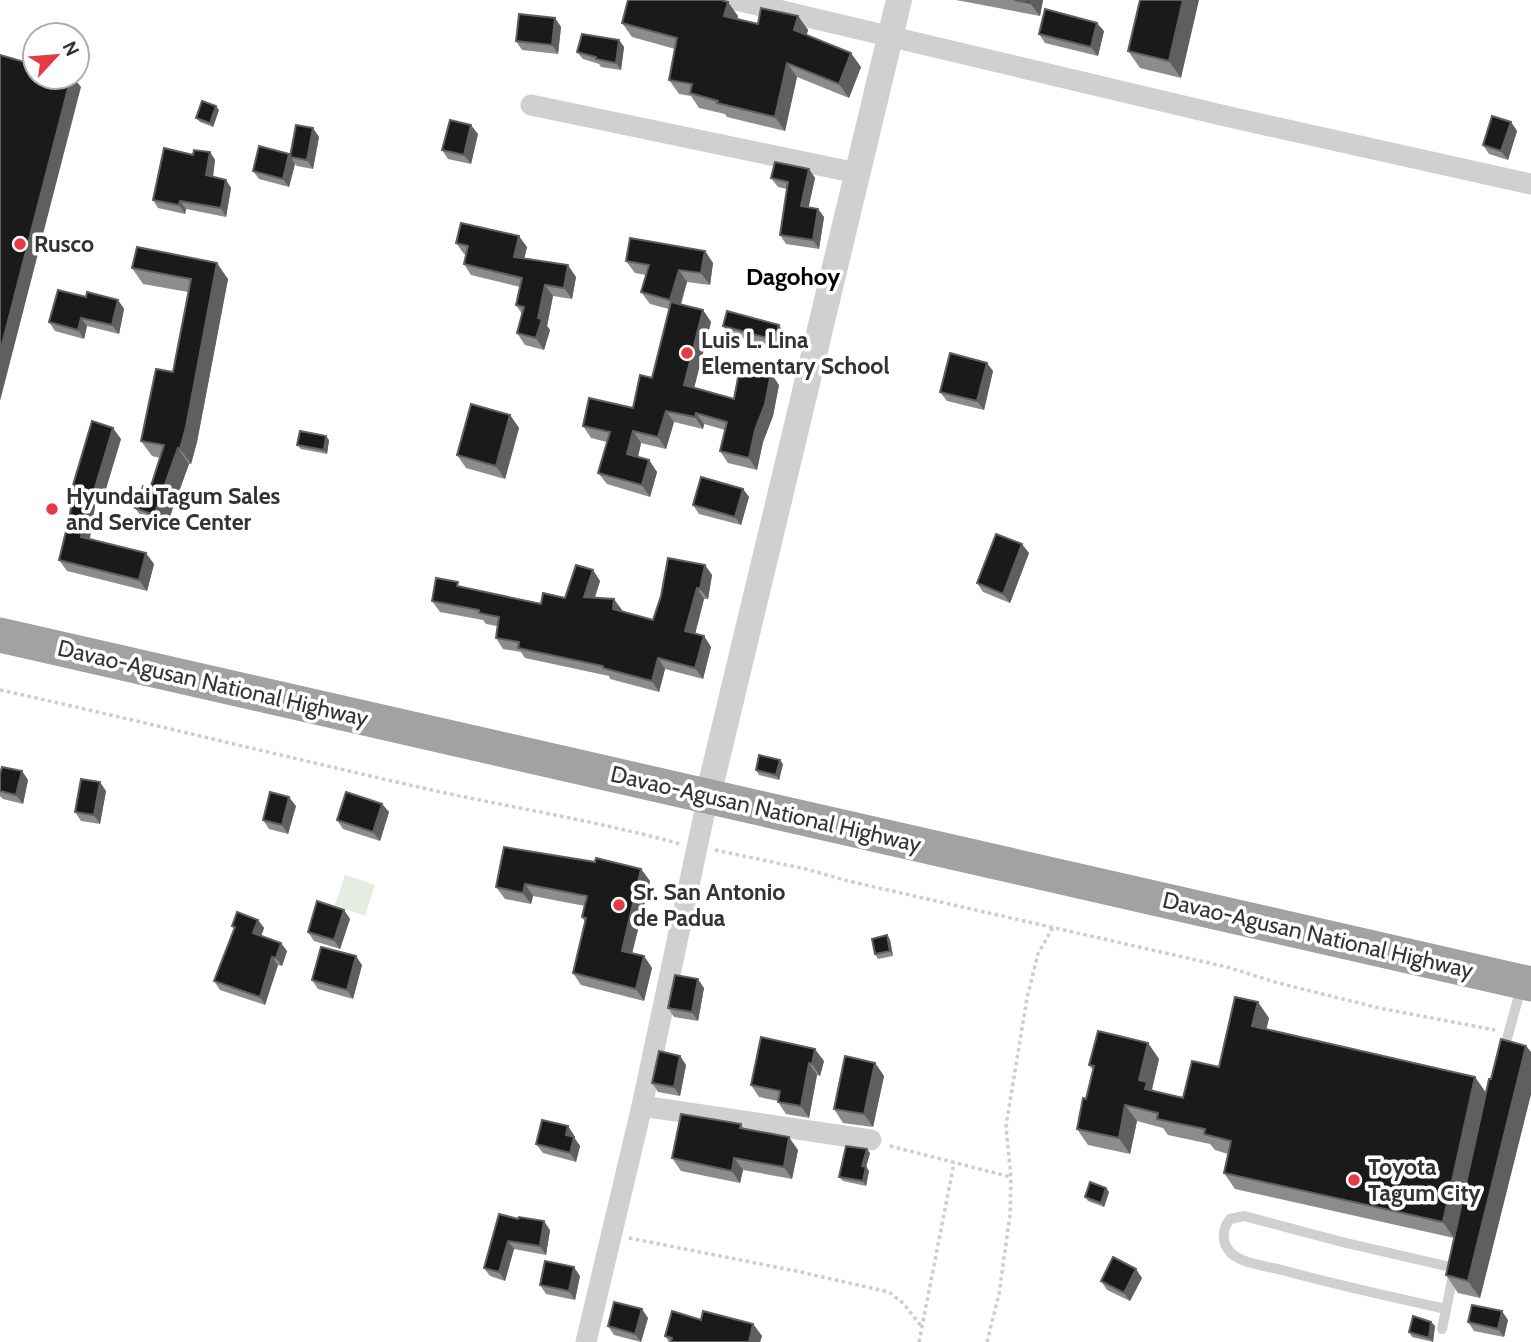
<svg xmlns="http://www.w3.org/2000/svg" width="1531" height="1342" font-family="Cabin,sans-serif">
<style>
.grass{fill:#e6ecdf}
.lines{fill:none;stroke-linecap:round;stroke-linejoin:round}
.path{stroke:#cdcdcd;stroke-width:3.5;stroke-dasharray:3.5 3.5;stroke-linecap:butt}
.service{stroke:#d0d0d0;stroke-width:10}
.minor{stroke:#d0d0d0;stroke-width:21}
.tertiary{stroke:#d0d0d0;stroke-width:26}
.trunk{stroke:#a2a2a2;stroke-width:35}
.wall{fill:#8c8c8c}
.shaded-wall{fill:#5f5f5f}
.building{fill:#1a1a1a;stroke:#5f5f5f;stroke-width:2}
.poi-dot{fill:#e63946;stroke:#fff;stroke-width:2.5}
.labels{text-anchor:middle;stroke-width:7;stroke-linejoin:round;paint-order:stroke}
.poi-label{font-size:23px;font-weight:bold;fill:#333;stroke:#fff;text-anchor:start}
.street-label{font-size:23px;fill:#333;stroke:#fff}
.neighbourhood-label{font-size:24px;font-weight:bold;fill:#000;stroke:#fff}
</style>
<rect width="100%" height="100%" fill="#fff"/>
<path class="grass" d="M345,875L375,885L365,916L335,905Z"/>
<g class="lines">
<g class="path">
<path d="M0,690C137,720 273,754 410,785C499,806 591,819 680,844"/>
<path d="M715,850L806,869L848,881L1227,967L1278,983L1379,1008L1495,1030"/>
<path d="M890,1146L1011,1177"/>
<path d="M629,1238L796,1271L889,1292L903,1303L922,1327"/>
<path d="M919,1342L954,1163"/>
<path d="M987,1342L999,1294L1010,1215L1011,1177L1006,1126L1027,998L1038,954L1053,927"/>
</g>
<g class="service">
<path d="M1503,1053L1521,988"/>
<path d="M1446,1309C1391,1297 1336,1285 1282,1270C1266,1266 1243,1264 1231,1253C1221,1243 1222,1229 1230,1219L1244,1216L1342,1242L1455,1268"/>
<path d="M1442,1329L1454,1271"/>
</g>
<g class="minor">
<path d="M736,0L1234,118L1531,184"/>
<path d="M531,105L857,173"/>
<path d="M642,1106L871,1140"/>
<path d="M586,1342L642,1106L708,796"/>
</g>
<path class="tertiary" d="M708,796L899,0"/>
<path class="trunk" d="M0,635L1531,984"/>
</g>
<g class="wall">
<path d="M956,0H1043L1040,16Z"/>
<path d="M1140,0L1181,78L1140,68L1128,51Z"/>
<path d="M738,16L737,19L758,24L798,16L808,30L806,35L861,67L849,98L797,77L785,131L727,117L725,114L699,108L691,96L679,94L669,80L675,49L632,37L622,23Z"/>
<path d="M555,18L561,27L558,54L522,50L516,41Z"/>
<path d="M1104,31L1098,56L1045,43L1039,34Z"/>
<path d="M619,40L624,47L621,70L601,67L599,64L583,59L577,52Z"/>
<path d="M219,110L213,127L200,122L196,118Z"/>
<path d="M1511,122L1517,131L1508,160L1489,154L1483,145Z"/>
<path d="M478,134L471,164L448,159L442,150Z"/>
<path d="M319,137L313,169L297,166L295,164L289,187L259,179L253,171L289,154L290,156Z"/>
<path d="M210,152L215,160L213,177L226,180L231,188L226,217L186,209L185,214L158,208L153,200L193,155Z"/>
<path d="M809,169L815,178L808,207L818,209L824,217L819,249L786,244L780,235L787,189L778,187L771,178Z"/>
<path d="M456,243L527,247L524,259L576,277L572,299L553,296L547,326L550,330L544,350L525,345L517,333L522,314L516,305L520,287L471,275L464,264L466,255L464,254Z"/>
<path d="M705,251L713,263L710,285L687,282L681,305L703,310L711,322L694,388L734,399L779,385L773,416L763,442L757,470L728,463L720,451L725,430L704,424L703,429L674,422L666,449L641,443L638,457L649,460L657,472L650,497L607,484L598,473L607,442L591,438L583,426L633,408L652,378L669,309L650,304L641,292L646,275L635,273L626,261Z"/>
<path d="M132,268L228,279L197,442L191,464H189L165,530L146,523L135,508L150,489L160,458L152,456L141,441L173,372L188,292L143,284Z"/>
<path d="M118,300L124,309L119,334L87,326L84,339L55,331L49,322Z"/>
<path d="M723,326L785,334L781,349L729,334Z"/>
<path d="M993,371L984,410L947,401L940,392Z"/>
<path d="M510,415L519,428L505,479L466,468L457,455Z"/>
<path d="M121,439L102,502L96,500L90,539L154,564L147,591L67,571L59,560L69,519L75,487L73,485Z"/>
<path d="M329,440L327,454L301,449L297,445Z"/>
<path d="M743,489L749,497L741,525L699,514L693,505Z"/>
<path d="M1029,553L1010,603L983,592L977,583Z"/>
<path d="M705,565L712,575L708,599H704L695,634L704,636L711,647L703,679L665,669L659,692L610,679L609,676L525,658L521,652L503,649L496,638L497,626L486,624L483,620L440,612L432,601L462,587L541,604L565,598L593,570L600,581L595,598L622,610L621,611L653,620Z"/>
<path d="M783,764L779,780L759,775L756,770Z"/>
<path d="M22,771L28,780L23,804L3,799L0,796V774Z"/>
<path d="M106,791L100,824L81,821L75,812Z"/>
<path d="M382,804L389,812L380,841L343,829L337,820Z"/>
<path d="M296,806L288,834L269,829L263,820Z"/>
<path d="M641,869L650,881L632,953L644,956L652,968L644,1001L581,985L573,973L585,922L582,917L585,906L533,896L531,904L505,899L496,887Z"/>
<path d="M344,910L350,919L340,949L314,941L308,932Z"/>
<path d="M258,920L264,928L261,936L287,951L282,966L278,965L265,1005L220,990L214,981L234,929L232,926Z"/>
<path d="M887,935L890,940L893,956L878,959L875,954Z"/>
<path d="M362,965L353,999L318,989L312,980Z"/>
<path d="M704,988L698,1021L674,1017L668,1008Z"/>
<path d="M1269,1018L1266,1030L1475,1077L1486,1093L1454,1238L1235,1189L1224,1173L1228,1154L1215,1150L1210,1144L1168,1135L1163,1128L1137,1121L1130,1154L1088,1145L1077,1129L1093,1070L1089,1065L1148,1043L1159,1059L1152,1089L1153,1091L1183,1098L1219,1067Z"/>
<path d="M761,1037L824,1061L820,1076L817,1075L809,1118L786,1114L778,1102V1101L759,1097L751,1085Z"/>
<path d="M1526,1046L1531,1052V1094L1480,1298L1458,1293L1446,1275Z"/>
<path d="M680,1056L686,1065L680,1096L658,1092L652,1083Z"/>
<path d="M875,1063L884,1076L873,1127L843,1123L834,1109Z"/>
<path d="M741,1124L744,1129L798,1150L792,1179L743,1170L740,1183L681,1171L672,1158Z"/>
<path d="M574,1135L573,1137L580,1146L576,1162L543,1153L536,1144Z"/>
<path d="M870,1153L866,1167L869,1171L866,1186L843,1181L839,1177Z"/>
<path d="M1106,1188L1109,1192L1104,1207L1088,1201L1085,1197Z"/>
<path d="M499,1214L550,1230L546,1255L514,1249L505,1281L490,1276L484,1268Z"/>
<path d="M580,1276L575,1300L546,1294L540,1285Z"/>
<path d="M1142,1278L1130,1301L1107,1290L1101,1281Z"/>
<path d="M648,1318L641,1342L614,1335L608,1326Z"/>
<path d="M701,1320L753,1324L762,1336L760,1342H669L665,1336Z"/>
<path d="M1508,1320L1504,1337L1474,1331L1468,1322Z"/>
<path d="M1431,1322L1435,1326L1433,1342L1412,1337L1409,1332Z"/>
</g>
<g class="shaded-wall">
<path d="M1031,0H1043L1040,16L1030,3Z"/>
<path d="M1183,0H1199L1181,78L1169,61Z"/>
<path d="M728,2L738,16L734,30L724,16Z"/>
<path d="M798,16L808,30L804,45L794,30Z"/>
<path d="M555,18L561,27L558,54L552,45Z"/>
<path d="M1097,23L1104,31L1098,56L1091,47Z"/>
<path d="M619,40L624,47L621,70L616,63Z"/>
<path d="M851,53L861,67L849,98L839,84Z"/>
<path d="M787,63L797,77L785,131L775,117Z"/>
<path d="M71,77H73L81,87L0,401V352Z"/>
<path d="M216,106L219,110L213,127L210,123Z"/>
<path d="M1511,122L1517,131L1508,160L1501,151Z"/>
<path d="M471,125L478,134L471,164L464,155Z"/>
<path d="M313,128L319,137L313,169L307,160Z"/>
<path d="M210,152L215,160L212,184L206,175Z"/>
<path d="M289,154L295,164L289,187L283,179Z"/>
<path d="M809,169L815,178L807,215L801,206Z"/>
<path d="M226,180L231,188L226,217L221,208Z"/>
<path d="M180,201L186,209L185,214L179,205Z"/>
<path d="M818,209L824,217L819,249L813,240Z"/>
<path d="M519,236L527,247L522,268L514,257Z"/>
<path d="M705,251L713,263L710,285L701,273Z"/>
<path d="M217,263L228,279L197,442L191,464L180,449Z"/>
<path d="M568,265L576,277L572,299L564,288Z"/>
<path d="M679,270L687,282L678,312L670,300Z"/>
<path d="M545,285L553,296L547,326L550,330L544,350L536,338L538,318Z"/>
<path d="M118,300L124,309L119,334L112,325Z"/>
<path d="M703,310L711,322L692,396L684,385Z"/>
<path d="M81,318L87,326L84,339L78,330Z"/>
<path d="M779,325L785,334L781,349L775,340Z"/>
<path d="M987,363L993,371L984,410L977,401Z"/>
<path d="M771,373L779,385L773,416L763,442L757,470L749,458L755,430Z"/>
<path d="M666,411L674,422L666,449L658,437Z"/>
<path d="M696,413L704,424L703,429L695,417Z"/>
<path d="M510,415L519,428L505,479L496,466Z"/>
<path d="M113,428L121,439L102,502L94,491Z"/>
<path d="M633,431L641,443L636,466L627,454Z"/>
<path d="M326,436L329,440L327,454L324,450Z"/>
<path d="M178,448L189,464L165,530L154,515Z"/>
<path d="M649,460L657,472L650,497L642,485Z"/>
<path d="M743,489L749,497L741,525L735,517Z"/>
<path d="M89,490L96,500L88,548L81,537Z"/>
<path d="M1022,544L1029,553L1010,603L1003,594Z"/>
<path d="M146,553L154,564L147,591L139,580Z"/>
<path d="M705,565L712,575L708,599L700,589Z"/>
<path d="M593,570L600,581L591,608L584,597Z"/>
<path d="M697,588L704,599L693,642L685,631Z"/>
<path d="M614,599L622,610L621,620L613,609Z"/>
<path d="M704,636L711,647L703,679L695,668Z"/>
<path d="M658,658L665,669L659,692L652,681Z"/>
<path d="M780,760L783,764L779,780L776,775Z"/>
<path d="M22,771L28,780L23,804L16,795Z"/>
<path d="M100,782L106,791L100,824L94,815Z"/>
<path d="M289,797L296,806L288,834L282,825Z"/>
<path d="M382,804L389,812L380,841L373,832Z"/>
<path d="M641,869L650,881L630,962L622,951Z"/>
<path d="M525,884L533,896L531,904L523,893Z"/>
<path d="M344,910L350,919L340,949L334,940Z"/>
<path d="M258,920L264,928L259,942L253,933Z"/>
<path d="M887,935L890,940L893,956L890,951Z"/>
<path d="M281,943L287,951L282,966L276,958Z"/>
<path d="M356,956L362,965L353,999L347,990Z"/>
<path d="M644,956L652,968L644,1001L636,989Z"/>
<path d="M272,957L278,965L265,1005L260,997Z"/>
<path d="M698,979L704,988L698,1021L692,1012Z"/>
<path d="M1258,1002L1269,1018L1263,1043L1252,1026Z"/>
<path d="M1148,1043L1159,1059L1152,1089L1158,1098L1157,1105L1139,1080Z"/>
<path d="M1526,1046L1531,1052V1094L1480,1298L1468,1281Z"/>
<path d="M815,1049L824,1061L820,1076L812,1064Z"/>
<path d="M680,1056L686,1065L680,1096L674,1087Z"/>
<path d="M809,1063L817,1075L809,1118L801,1106Z"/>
<path d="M875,1063L884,1076L873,1127L864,1114Z"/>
<path d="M1475,1077L1486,1093L1454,1238L1443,1222Z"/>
<path d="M1125,1105L1137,1121L1130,1154L1119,1138Z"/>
<path d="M568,1126L574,1135L572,1144L566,1135Z"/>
<path d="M574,1137L580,1146L576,1162L570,1153Z"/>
<path d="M789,1137L798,1150L792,1179L784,1167Z"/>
<path d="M867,1149L870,1153L866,1167L869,1171L866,1186L863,1181L862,1166Z"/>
<path d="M734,1158L743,1170L740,1183L732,1171Z"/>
<path d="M1106,1188L1109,1192L1104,1207L1101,1203Z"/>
<path d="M544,1221L550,1230L546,1255L540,1246Z"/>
<path d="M508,1241L514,1249L505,1281L499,1272Z"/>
<path d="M574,1267L580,1276L575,1300L569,1291Z"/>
<path d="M1136,1269L1142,1278L1130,1301L1124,1293Z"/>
<path d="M642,1309L648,1318L641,1342L635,1334Z"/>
<path d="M1502,1311L1508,1320L1504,1337L1498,1329Z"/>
<path d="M1431,1322L1435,1326L1433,1342L1429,1338Z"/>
<path d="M753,1324L762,1336L760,1342H749Z"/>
</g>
<g class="building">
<path d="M628,0H721L728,2L724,16L758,24L761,8L798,16L794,30L851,53L839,84L787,63L775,117L717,103L718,101L690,93L692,84L669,80L677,38L622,23Z"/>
<path d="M1015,0H1031L1030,3Z"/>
<path d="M1140,0H1183L1169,61L1128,51Z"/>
<path d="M1045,9L1097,23L1091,47L1039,34Z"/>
<path d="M519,14L555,18L552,45L516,41Z"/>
<path d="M582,34L619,40L616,63L596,59V57L577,52Z"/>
<path d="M0,55L35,65V77H71L0,352Z"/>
<path d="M202,101L216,106L210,123L196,118Z"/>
<path d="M1492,116L1511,122L1501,151L1483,145Z"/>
<path d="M450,120L471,125L464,155L442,150Z"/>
<path d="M296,125L313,128L307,160L290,157Z"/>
<path d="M259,146L289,154L283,179L253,171Z"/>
<path d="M164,148L193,155L194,150L210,152L206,175L226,180L221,208L180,201L179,205L153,200Z"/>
<path d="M775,162L809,169L801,206L818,209L813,240L780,235L788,182L771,178Z"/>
<path d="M461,223L519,236L514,257L568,265L564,288L545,285L538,318L542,319L536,338L517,333L524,307L516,305L522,278L464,264L468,246L456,243Z"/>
<path d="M630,238L705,251L701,273L679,270L670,300L641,292L649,265L626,261Z"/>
<path d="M137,247L217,263L186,427L180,449L178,448L154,515L135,508L143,486L150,489L164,445L141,441L156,369L173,372L191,279L132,268Z"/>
<path d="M58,290L86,297L87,292L118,300L112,325L81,318L78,330L49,322Z"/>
<path d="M671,302L703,310L684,385L734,399L740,367L771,373L765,404L755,430L749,458L720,451L727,422L696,413L695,417L666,411L658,437L633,431L627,454L649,460L642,485L598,473L610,432L583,426L589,398L633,408L640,375L652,378Z"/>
<path d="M727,311L779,325L775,340L723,326Z"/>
<path d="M950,353L987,363L977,401L940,392Z"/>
<path d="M471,404L510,415L496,466L457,455Z"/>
<path d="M92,421L113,428L94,491L89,490L81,537L146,553L139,580L59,560L69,519L75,485H73Z"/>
<path d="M300,431L326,436L324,450L297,445Z"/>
<path d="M701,477L743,489L735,517L693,505Z"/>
<path d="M996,534L1022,544L1003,594L977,583Z"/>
<path d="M668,558L705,565L700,589L697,588L685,631L704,636L695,668L658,658L652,681L603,668V666L518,648L519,642L496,638L499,617L479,613V610L432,601L436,578L458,582L457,586L541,604L543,593L565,598L576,565L593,570L584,597L614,599L613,609L653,620L661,596Z"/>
<path d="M759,755L780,760L776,775L756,770Z"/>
<path d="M2,767L22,771L16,795L0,791V774Z"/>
<path d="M81,779L100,782L94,815L75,812Z"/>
<path d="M270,792L289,797L282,825L263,820Z"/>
<path d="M346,792L382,804L373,832L337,820Z"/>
<path d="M504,847L595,862L596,858L641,869L622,951L644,956L636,989L573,973L586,918L582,917L587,896L525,884L523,893L496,887Z"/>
<path d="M317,901L344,910L334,940L308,932Z"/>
<path d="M237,912L258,920L253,933L281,943L276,958L272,957L260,997L214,981L235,927L232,926Z"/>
<path d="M887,935L890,951L875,954L872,939Z"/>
<path d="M321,947L356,956L347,990L312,980Z"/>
<path d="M675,975L698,979L692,1012L668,1008Z"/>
<path d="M1235,997L1258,1002L1252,1026L1475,1077L1443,1222L1224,1173L1231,1141L1204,1134L1205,1129L1157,1119L1158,1113L1125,1105L1119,1138L1077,1129L1083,1098L1086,1099L1094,1066L1089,1065L1098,1031L1148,1043L1139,1080L1147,1082L1145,1089L1183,1098L1192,1061L1219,1067Z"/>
<path d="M761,1037L815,1049L812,1064L809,1063L801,1106L778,1102L780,1091L751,1085Z"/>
<path d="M1501,1039L1526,1046L1468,1281L1446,1275L1489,1079H1491Z"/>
<path d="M659,1051L680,1056L674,1087L652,1083Z"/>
<path d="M845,1056L875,1063L864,1114L834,1109Z"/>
<path d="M681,1114L741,1124L740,1128L789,1137L784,1167L734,1158L732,1171L672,1158Z"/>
<path d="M542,1120L568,1126L566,1135L574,1137L570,1153L536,1144Z"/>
<path d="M846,1146L867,1149L862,1166L866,1167L863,1181L839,1177Z"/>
<path d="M1090,1182L1106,1188L1101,1203L1085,1197Z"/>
<path d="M499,1214L518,1219L519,1217L544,1221L540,1246L508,1241L499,1272L484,1268Z"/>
<path d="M1113,1257L1136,1269L1124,1293L1101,1281Z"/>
<path d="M545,1261L574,1267L569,1291L540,1285Z"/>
<path d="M614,1302L642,1309L635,1334L608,1326Z"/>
<path d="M1472,1305L1502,1311L1498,1329L1468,1322Z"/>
<path d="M672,1311L701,1320L703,1311L753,1324L749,1342H671L672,1338L665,1336Z"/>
<path d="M1413,1316L1431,1322L1429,1338L1409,1332Z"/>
</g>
<g class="poi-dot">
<circle cx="20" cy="244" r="7"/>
<circle cx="687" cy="353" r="7"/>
<circle cx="52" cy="509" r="7"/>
<circle cx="619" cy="905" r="7"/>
<circle cx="1354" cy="1180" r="7"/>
</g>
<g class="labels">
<g class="poi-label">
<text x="34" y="252">Rusco</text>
<text x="701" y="348">Luis L. Lina<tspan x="701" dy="26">Elementary School</tspan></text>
<text x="66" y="504">Hyundai Tagum Sales<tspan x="66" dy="26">and Service Center</tspan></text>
<text x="633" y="900">Sr. San Antonio<tspan x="633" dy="26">de Padua</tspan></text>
<text x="1368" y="1175">Toyota<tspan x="1368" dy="26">Tagum City</tspan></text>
</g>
<g class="street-label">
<text transform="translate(213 683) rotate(13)" y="8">Davao-Agusan National Highway</text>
<text transform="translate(766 809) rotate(13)" y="8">Davao-Agusan National Highway</text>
<text transform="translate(1318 935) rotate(13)" y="8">Davao-Agusan National Highway</text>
</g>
<g class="neighbourhood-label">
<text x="793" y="285">Dagohoy</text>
</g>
</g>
<g transform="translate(56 56) rotate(64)"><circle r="33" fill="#ffffff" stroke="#adadad" stroke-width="2"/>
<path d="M0-5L12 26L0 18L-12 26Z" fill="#e63946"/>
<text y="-10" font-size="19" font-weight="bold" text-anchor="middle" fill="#333333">N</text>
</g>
</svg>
